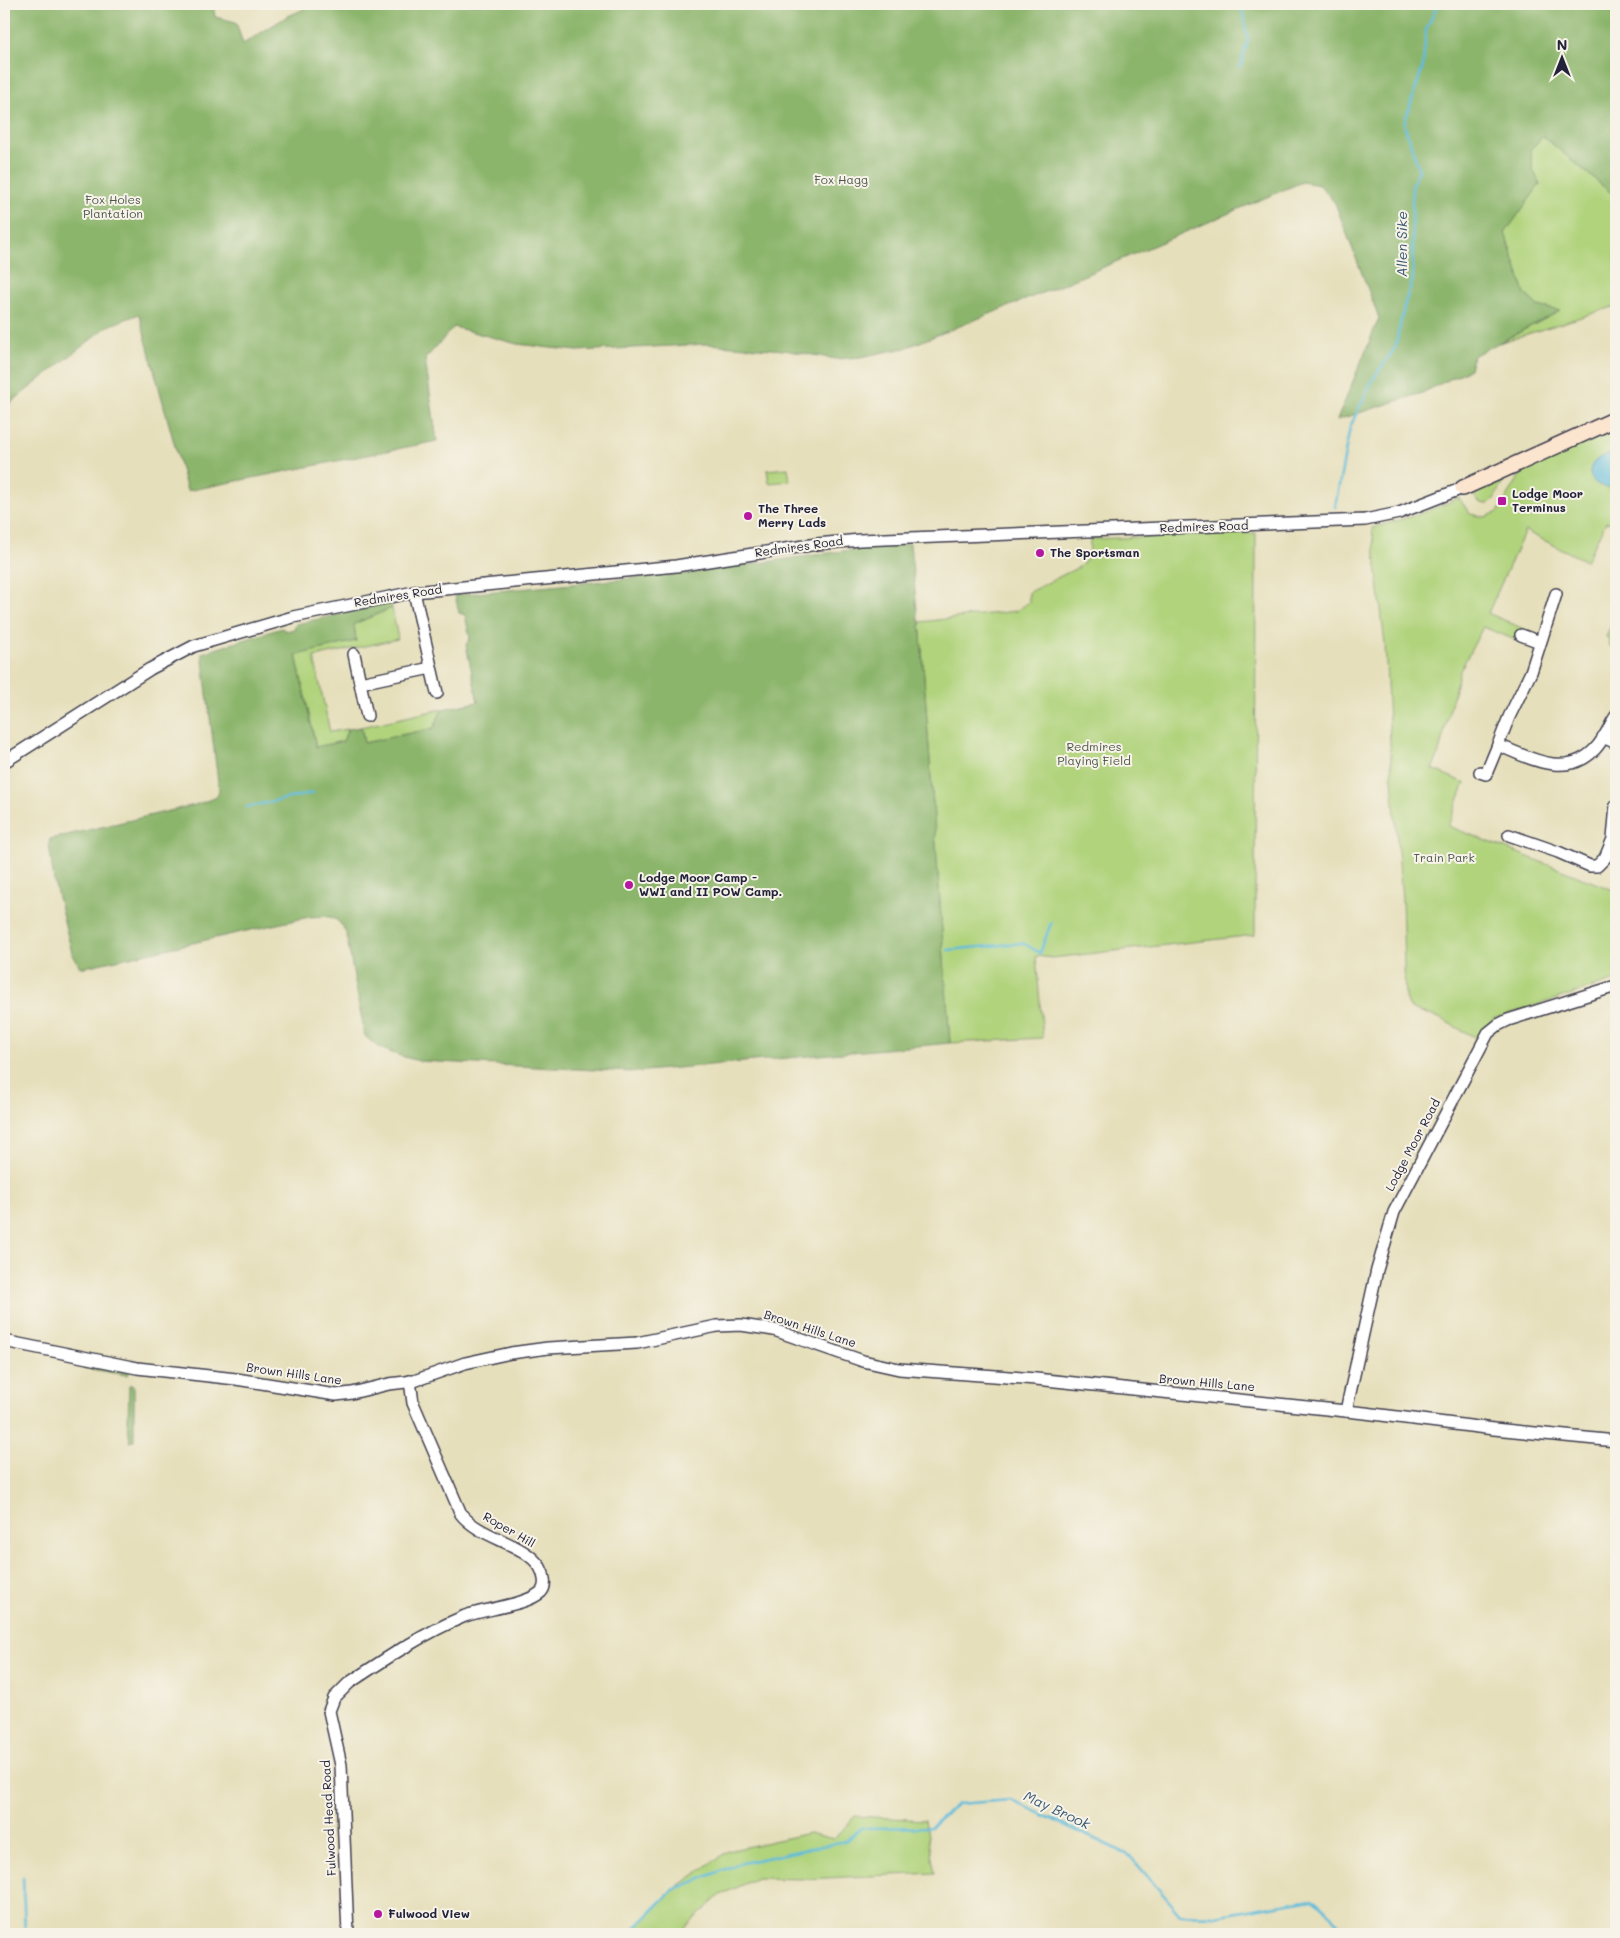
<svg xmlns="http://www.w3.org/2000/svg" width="1620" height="1938" font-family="Mali,sans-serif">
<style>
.green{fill:#b0d37c;stroke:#697a5c}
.forest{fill:#8cb56c;stroke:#576c54}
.water{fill:#5dbcdb;stroke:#406f8b}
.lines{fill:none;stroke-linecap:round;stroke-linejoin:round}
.stream{stroke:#5dbcdb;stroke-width:2.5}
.street-casing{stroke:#3f3e4e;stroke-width:14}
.secondary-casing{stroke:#3f3e4e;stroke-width:18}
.street{stroke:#fff;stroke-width:11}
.secondary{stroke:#fce5cf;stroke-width:15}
.poi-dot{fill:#b5179e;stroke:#f7f3e8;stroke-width:2}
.labels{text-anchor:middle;stroke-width:4;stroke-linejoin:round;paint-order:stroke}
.park-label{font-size:12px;fill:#4d574e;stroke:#f7f3e8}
.poi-label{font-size:12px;font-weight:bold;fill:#22223b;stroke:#f7f3e8;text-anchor:start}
.street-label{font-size:12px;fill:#22223b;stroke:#f7f3e8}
.water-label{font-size:14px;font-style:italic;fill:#375873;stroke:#f7f3e8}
</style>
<rect width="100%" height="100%" fill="#f7f3e8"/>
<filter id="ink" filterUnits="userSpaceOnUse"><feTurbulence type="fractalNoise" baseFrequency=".02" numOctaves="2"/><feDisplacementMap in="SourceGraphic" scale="10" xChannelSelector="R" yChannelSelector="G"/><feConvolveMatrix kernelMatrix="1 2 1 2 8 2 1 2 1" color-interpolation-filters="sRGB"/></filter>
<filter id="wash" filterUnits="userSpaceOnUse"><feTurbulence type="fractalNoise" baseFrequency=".0096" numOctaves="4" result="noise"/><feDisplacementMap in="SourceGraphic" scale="20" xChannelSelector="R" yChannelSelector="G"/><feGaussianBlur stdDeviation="1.12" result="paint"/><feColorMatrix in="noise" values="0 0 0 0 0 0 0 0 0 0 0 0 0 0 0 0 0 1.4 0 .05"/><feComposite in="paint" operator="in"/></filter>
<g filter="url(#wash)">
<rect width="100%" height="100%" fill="#e6dfbb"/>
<g class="green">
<path d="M1543,136L1616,197V306L1499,343L1560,311L1538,306L1525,294L1505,233L1540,184L1533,170L1530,150Z"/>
<path d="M1616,428V524L1606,522L1586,561L1525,531L1488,613L1524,629L1518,641L1483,627L1459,673L1438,756L1432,769L1465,783L1448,826L1616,891V980L1493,1019L1478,1039L1441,1019L1410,1008L1405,998L1402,898L1392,779L1385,645L1372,528L1420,514L1459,498L1470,514L1485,517L1498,512L1524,469Z"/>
<path d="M788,468L790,481L769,483L767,470Z"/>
<path d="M1503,476L1505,478L1494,499L1488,504C1482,504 1477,502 1474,495L1477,489Z"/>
<path d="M1256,533L1255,935L1052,958L1036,956L1043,1038L950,1043L920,622L1016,611L1029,602V592L1079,567C1090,558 1090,552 1090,539Z"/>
<path d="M392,608L398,639L314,657L330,732L348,729L343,741L316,747L296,655L356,641L354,624Z"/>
<path d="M1616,614V623L1611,637L1616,639V650L1610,646L1609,639L1606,637Z"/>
<path d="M442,709L434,728L364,743L361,727Z"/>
<path d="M855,1816L925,1820L935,1873L804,1879L757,1878L720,1895L681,1931L675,1934H629L673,1890L728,1851L809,1833L834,1839Z"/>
</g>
<g class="forest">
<path d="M4,4H213L215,17L236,22L243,44L286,17L304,9L303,4H1616V197L1543,136L1530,150L1533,170L1540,184L1505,233L1525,294L1538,306L1560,311L1473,356L1470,369L1422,393L1337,420L1379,318L1335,203L1320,185L1302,182L1057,287L905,348L860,357L836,359L784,350L708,344L577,351L517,344L454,327L425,359L437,441L187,491L139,314L108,326L4,408Z"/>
<path d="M910,544L918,619L920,622L950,1043L634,1072L419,1061C400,1056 379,1051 365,1036L346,933C337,914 328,916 309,917L85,967H80L72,953L54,881L49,844L50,839L195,805L217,797L219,790L202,653L282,628L286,631L294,629L296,624L391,603L392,608L354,624L356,641L296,655L316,747L343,741L348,729L361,727L364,743L434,728L442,709L478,702L466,645L470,638L465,615L459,613L455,595L690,573L857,549Z"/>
<path d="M86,1363L130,1372L127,1375L90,1369L87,1367Z"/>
<path d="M129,1385H133L134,1388V1441L130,1442L128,1423Z"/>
</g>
<path class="water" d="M1616,453V488C1580,489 1583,455 1616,453Z"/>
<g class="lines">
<g class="stream">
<path d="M1240,67L1248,40L1241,4"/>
<path d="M1335,507L1350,427L1373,379L1395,348L1405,303L1413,279L1412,185L1419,170L1404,124L1423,66L1426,30L1438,4"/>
<path d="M247,807L313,793"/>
<path d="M948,950L1023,943L1040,953L1051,923"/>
<path d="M23,1878L25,1934"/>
<path d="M629,1934L673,1890L738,1864L845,1841L862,1828L931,1827L957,1804L1011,1800L1129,1855L1181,1915L1215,1916L1312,1899L1328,1910L1346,1934"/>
</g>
</g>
</g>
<g filter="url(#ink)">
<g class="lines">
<defs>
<g id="street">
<path d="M414,592L437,693"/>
<path d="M1556,594L1531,672L1509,717L1498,745C1529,758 1567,779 1595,749C1604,740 1609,726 1616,716"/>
<path d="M1521,635L1540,642"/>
<path d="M354,654L367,716"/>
<path d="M360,683L431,668"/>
<path d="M1603,737L1616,743"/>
<path d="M4,762L150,669L194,646L293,617L414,592L676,566L817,544L860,540L1365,520L1399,513L1463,488"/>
<path d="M1480,772L1486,774L1498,745"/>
<path d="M1509,835L1558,852L1590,866H1597L1605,858L1613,839L1616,805"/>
<path d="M4,1341L137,1368L236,1379L336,1395L352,1393L389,1384L414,1381L465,1363L511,1353L548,1348L637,1343L717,1326L741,1325L774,1330L863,1361L899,1369L1036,1379L1365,1413L1494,1429L1616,1441"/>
<path d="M1346,1411L1377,1270L1394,1212L1488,1033L1498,1025L1508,1020L1616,986"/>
<path d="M348,1934L341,1765L329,1711L334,1698L349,1683C385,1659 424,1633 465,1616C484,1609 527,1605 541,1592C547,1586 544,1574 540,1567C523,1542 481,1539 461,1514L413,1403L410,1381"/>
</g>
<path id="secondary" d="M1463,488L1616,419"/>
</defs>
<use href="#street" class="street-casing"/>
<use href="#secondary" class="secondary-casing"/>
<use href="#street" class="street"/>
<use href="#secondary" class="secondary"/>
</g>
</g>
<g class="poi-dot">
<rect x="1497" y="496" width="10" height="10" rx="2.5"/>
<circle cx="748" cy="516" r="5"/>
<circle cx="1040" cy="553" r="5"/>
<circle cx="629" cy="885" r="5"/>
<circle cx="378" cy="1914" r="5"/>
</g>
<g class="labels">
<g class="park-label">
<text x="841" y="184">Fox Hagg</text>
<text x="113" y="204">Fox Holes<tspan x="113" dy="14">Plantation</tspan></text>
<text x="1094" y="751">Redmires<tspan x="1094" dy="14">Playing Field</tspan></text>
<text x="1444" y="862">Train Park</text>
</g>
<g class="poi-label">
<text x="1512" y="498">Lodge Moor<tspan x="1512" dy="14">Terminus</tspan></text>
<text x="758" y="513">The Three<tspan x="758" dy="14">Merry Lads</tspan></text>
<text x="1050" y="557">The Sportsman</text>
<text x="639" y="882">Lodge Moor Camp -<tspan x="639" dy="14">WWI and II POW Camp.</tspan></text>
<text x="388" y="1918">Fulwood View</text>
</g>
<g class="street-label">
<text transform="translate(1204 527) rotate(-2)" y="4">Redmires Road</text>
<text transform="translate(799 547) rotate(-8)" y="4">Redmires Road</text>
<text transform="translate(398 596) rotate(-9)" y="4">Redmires Road</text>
<text transform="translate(1413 1145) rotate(-62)" y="4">Lodge Moor Road</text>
<text transform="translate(810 1329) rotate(18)" y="4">Brown Hills Lane</text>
<text transform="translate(294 1374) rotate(8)" y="4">Brown Hills Lane</text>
<text transform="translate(1207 1383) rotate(5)" y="4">Brown Hills Lane</text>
<text transform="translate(509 1530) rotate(30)" y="4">Roper Hill</text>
<text transform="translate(329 1818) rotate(-93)" y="4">Fulwood Head Road</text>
</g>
<g class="water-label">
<text transform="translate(1402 244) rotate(-90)" y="5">Allen Sike</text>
<text transform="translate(1057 1810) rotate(25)" y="5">May Brook</text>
</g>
</g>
<rect width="1620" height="1938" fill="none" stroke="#f7f3e8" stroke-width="20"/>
<g transform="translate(1562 58)" stroke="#f7f3e8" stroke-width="4" paint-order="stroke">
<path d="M0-4L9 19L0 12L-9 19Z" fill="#22223b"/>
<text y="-8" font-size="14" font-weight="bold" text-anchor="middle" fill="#22223b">N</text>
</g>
</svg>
